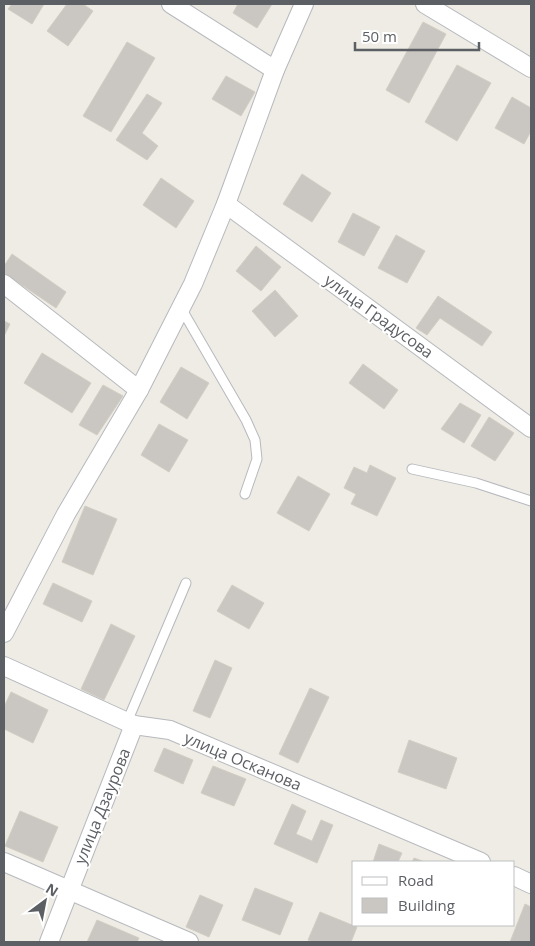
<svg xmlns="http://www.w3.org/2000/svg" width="535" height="946" font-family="'Open Sans',sans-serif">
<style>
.building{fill:#cac6c2;stroke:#d2cec3}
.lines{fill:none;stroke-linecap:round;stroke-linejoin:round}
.lane-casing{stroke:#b7b9be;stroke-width:11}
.street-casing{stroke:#b7b9be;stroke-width:20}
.lane{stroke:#fff;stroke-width:9}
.street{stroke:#fff;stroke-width:18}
.labels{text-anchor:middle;stroke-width:4;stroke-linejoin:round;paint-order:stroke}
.street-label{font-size:16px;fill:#5c5f64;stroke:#fff}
</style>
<rect width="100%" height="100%" fill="#eeece4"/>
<g class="building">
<path d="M12,4H44L32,24L8,9Z"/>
<path d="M67,4H83L93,11L68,46L47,31Z"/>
<path d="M238,4H272L257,28L233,13Z"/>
<path d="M423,22L446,34L409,103L386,90Z"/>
<path d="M127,42L155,58L111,132L83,116Z"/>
<path d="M457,65L491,83L457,141L425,122Z"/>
<path d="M226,76L255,92L241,116L212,99Z"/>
<path d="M147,94L162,103L142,133L158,146L147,160L116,140Z"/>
<path d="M512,97L531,108V131L524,144L495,128Z"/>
<path d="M302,174L331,193L312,222L283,204Z"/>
<path d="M161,178L194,201L176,228L143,205Z"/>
<path d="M353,213L380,227L364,256L338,242Z"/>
<path d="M396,235L425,251L407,283L378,268Z"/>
<path d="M256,246L281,267L261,291L236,271Z"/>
<path d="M12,254L66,292L56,308L4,273V266Z"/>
<path d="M275,290L298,316L275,337L252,311Z"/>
<path d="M438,296L492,332L482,346L440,318L427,335L416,328Z"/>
<path d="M4,321L10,324L4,336Z"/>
<path d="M42,353L91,383L72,413L24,383Z"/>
<path d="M363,364L398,390L384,409L349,383Z"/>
<path d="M181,367L209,383L187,419L160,402Z"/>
<path d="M103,385L123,396L97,435L79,425Z"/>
<path d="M460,403L481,415L464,443L441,429Z"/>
<path d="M489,417L514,433L495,461L471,446Z"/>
<path d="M159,424L188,440L169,472L141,455Z"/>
<path d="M370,465L396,478L377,516L351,504L356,494L344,488L354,467L367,473Z"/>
<path d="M298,476L330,494L309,531L277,513Z"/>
<path d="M85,506L117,519L93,575L62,562Z"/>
<path d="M53,583L92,601L82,622L43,604Z"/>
<path d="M232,585L264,603L249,629L217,611Z"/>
<path d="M111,624L135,636L104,700L81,689Z"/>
<path d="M215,660L232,668L210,718L193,711Z"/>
<path d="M310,688L329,697L298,763L279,754Z"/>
<path d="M11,692L48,710L33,743L4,729V707Z"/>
<path d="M409,740L457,758L446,789L398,772Z"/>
<path d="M164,748L193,760L183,784L154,771Z"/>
<path d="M213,766L246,779L234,806L201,793Z"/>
<path d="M292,804L306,811L296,834L312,841L321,820L333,825L317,863L274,844Z"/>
<path d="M20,811L58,827L43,862L5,846Z"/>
<path d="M379,844L402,853L398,862H373Z"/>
<path d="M414,858L425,862H412Z"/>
<path d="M255,888L293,903L280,935L242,920Z"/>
<path d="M200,895L223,905L209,937L186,927Z"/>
<path d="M525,904L531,907V942H510Z"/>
<path d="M320,912L357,927L351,942H313L308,940Z"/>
<path d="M97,920L139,938L137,942H87Z"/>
</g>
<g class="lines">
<defs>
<g id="lane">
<path d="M181,308L246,420L255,440L257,459L245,494"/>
<path d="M412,469L476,483L531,501"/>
<path d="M127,722L186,583"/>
</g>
<g id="street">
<path d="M171,4L275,70"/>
<path d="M425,4L531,68"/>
<path d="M226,204L531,428"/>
<path d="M4,284L139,390"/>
<path d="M4,633L66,514L139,390L193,284L226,204L275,70L304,4"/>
<path d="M4,666L134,725L170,730L481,862"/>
<path d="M4,862L189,942"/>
<path d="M514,876L531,884"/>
<path d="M49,942L134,725"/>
</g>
</defs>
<use href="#lane" class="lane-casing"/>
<use href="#street" class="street-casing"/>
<use href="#lane" class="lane"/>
<use href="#street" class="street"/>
</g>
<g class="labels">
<g class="street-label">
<text transform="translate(379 316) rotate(36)" y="6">улица Градусова</text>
<text transform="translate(243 761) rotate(23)" y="6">улица Осканова</text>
<text transform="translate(102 806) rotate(-68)" y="6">улица Дзаурова</text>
</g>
</g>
<rect width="535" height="946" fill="none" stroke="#5c5f64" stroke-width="10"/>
<rect x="352" y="861" width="162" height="65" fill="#ffffff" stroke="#bebfc1"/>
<rect x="362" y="877" width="25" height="8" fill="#ffffff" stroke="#bebfc1"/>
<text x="398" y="886" font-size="15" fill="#5c5f64">Road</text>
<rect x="362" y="898" width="25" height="15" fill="#cac6c2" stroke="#bebfc1"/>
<text x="398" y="911" font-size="15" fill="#5c5f64">Building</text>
<g transform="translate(45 901) rotate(32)" stroke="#ffffff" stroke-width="4" paint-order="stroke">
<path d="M0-4L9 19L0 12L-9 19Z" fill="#5c5f64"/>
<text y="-8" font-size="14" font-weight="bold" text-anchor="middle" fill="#5c5f64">N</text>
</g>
<path d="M355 42v8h124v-8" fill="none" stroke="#5c5f64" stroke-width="2.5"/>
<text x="362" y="42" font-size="15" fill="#5c5f64" stroke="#ffffff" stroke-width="4" paint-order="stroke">50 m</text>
</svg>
